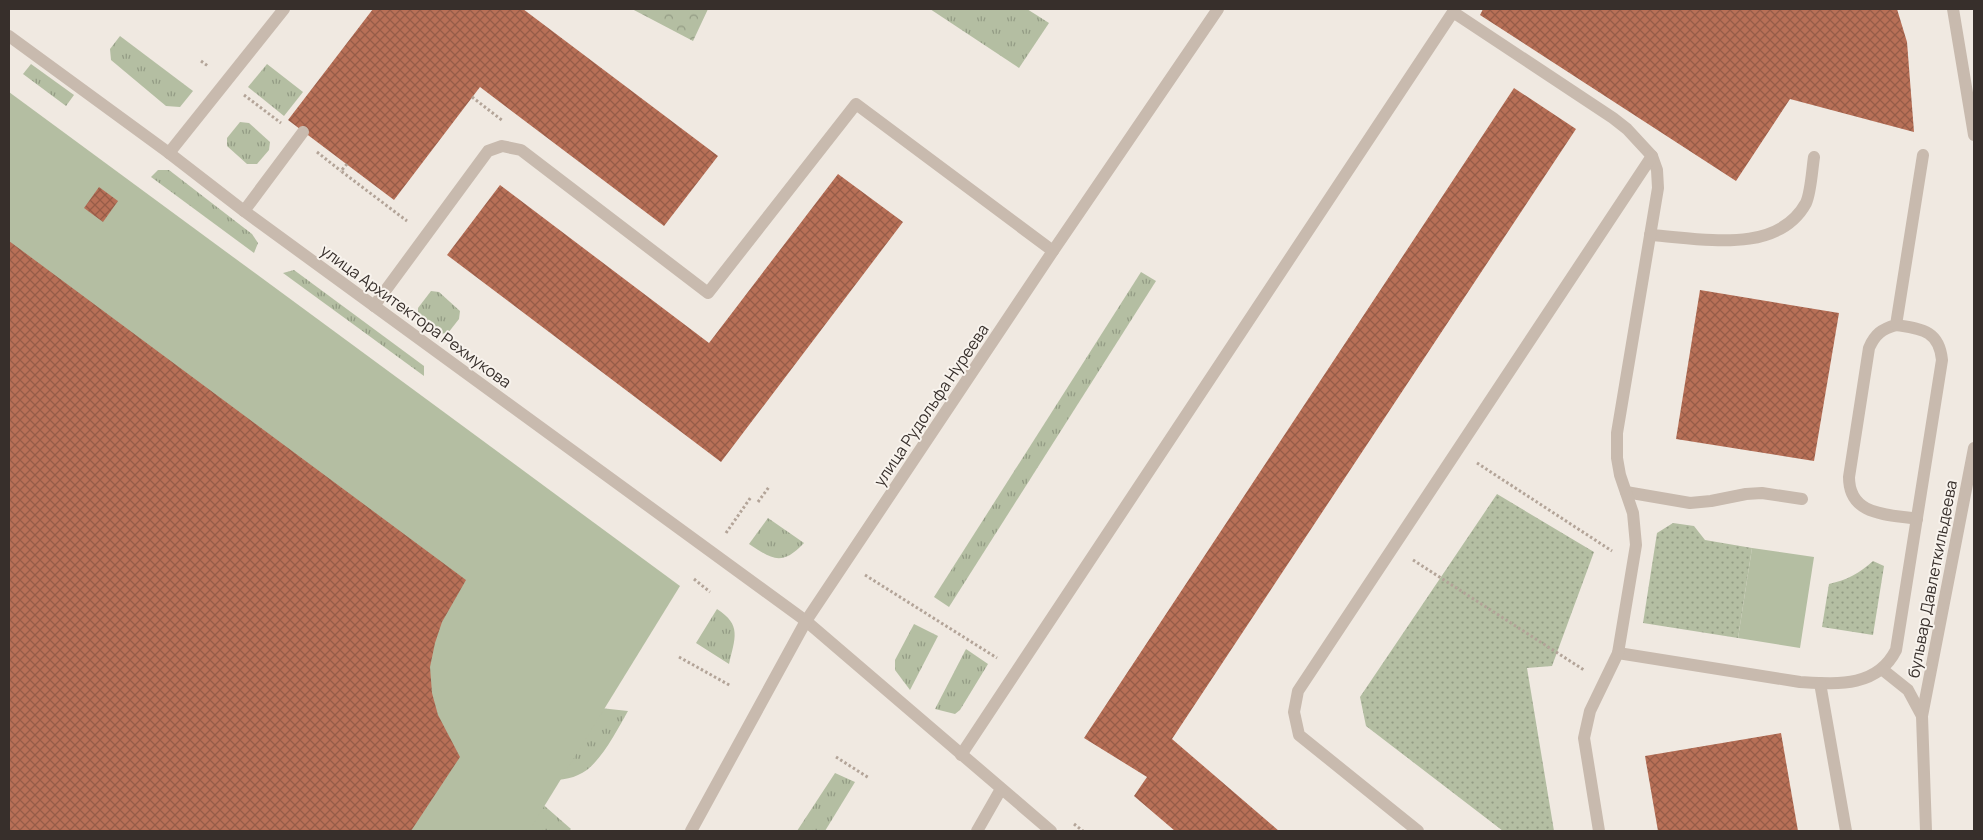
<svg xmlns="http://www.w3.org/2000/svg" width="1983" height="840" font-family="Manrope,sans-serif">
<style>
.grass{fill:url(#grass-tufts)}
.forest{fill:url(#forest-crowns)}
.park{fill:url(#park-dots)}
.garden{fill:#b4bea2}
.building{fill:url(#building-cross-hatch)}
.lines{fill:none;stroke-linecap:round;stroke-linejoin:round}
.path{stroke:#b3a498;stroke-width:3;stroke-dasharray:2.5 2.5;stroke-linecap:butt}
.service{stroke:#c8baae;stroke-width:12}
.minor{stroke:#c8baae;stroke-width:12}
.labels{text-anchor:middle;stroke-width:4;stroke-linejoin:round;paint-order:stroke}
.street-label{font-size:16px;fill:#372f2b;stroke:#f8f3ed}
</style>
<defs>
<pattern id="grass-tufts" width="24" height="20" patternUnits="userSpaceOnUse" patternTransform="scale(1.25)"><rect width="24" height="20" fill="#b4bea2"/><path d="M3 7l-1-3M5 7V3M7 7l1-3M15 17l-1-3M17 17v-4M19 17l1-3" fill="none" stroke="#939b84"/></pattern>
<pattern id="forest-crowns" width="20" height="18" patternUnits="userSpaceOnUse" patternTransform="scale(1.25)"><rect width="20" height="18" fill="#b4bea2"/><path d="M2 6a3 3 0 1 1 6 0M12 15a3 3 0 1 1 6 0" fill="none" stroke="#939b84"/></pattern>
<pattern id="park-dots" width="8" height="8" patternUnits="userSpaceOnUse" patternTransform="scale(1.25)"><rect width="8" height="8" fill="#b4bea2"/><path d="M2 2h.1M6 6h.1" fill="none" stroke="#939b84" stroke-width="1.8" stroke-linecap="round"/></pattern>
<pattern id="building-cross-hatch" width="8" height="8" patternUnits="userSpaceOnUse" patternTransform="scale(1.25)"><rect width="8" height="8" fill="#b87057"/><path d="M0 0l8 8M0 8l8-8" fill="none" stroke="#965c48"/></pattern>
</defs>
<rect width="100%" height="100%" fill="#f0e9e1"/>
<g class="grass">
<path d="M930,9H1027L1049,23L1019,68Z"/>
<path d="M120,36L193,91L180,107L166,106L111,60L110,49Z"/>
<path d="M31,64L74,95L66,106L23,74Z"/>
<path d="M267,64L303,92L284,116L248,87Z"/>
<path d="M240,122L249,123L270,142L269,150L257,164H247L227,146V138Z"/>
<path d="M158,170H169L252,234L258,243L254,253L151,177Z"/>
<path d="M294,270L424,366V376L283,273Z"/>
<path d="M1141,272L1156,281L949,607L934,597Z"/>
<path d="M431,291L439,292L460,311L459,319L448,333L438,334L418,315V308Z"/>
<path d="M768,518L804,543C782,566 773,560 749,544Z"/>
<path d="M717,609C742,625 735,638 729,664L696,643Z"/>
<path d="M914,624L938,636L910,690L895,670V660Z"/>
<path d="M966,649L988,664L960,710L955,714L935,709Z"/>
<path d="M591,707L628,711C617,730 599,767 578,775C572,778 565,779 558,780Z"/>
<path d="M835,773L855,782L825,831H797Z"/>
<path d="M531,794L571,829L569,831H507Z"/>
</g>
<path class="forest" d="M632,9H708L693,41Z"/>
<g class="park">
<path d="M1497,494L1594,552L1552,666L1527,668L1554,831H1503L1366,726L1360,697Z"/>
<path d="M1673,523L1694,526L1705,540L1752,548L1738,638L1643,623L1657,533Z"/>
<path d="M1873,561L1884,566L1873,635L1822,627L1829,584C1847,580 1860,573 1873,561Z"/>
</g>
<g class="garden">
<path d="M9,92L680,586L529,831H9Z"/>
<path d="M1752,548L1814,557L1800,648L1738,638Z"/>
</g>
<g class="building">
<path d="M373,9H523L718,156L664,226L480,87L394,200L288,120Z"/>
<path d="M1483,9H1897L1907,42L1914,132L1790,99L1736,181L1480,15Z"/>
<path d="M1514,88L1576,129L1172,739L1279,831H1175L1134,796L1147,777L1084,738Z"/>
<path d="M838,174L903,222L721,462L447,255L500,185L709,343Z"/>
<path d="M99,187L118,201L103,222L84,208Z"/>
<path d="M9,241L466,580L442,622L435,643L430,667L432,693L438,715L460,757L411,831H11L9,830Z"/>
<path d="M1700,290L1839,313L1814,461L1676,439Z"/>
<path d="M1781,733L1798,831H1658L1645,756Z"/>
</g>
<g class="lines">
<g class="path">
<path d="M201,61L208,66"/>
<path d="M244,95L281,123"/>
<path d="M472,97L503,121"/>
<path d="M317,152L341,171"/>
<path d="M347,164L341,171L407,221"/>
<path d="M1477,463L1612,551"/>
<path d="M758,502L769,487"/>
<path d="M726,533L751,497"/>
<path d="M1413,560L1584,670"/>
<path d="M865,575L997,658"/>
<path d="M694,579L710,592"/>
<path d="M679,657L731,686"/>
<path d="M836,757L869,778"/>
<path d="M1074,824L1083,831"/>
</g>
<g class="service">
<path d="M169,153L284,9"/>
<path d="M244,211L303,132"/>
<path d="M1650,235C1700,238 1777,256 1806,203C1811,192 1812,170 1814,157"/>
<path d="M374,306L488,151L502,146L521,150L708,293L856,104L1053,251"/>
<path d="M1626,492L1690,503L1711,501L1746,494L1762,493L1802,499"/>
<path d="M1917,519C1887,514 1849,516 1849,477L1869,348C1875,334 1882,329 1896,325L1923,155"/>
<path d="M1618,653L1800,682C1836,684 1877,688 1896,650L1942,360C1939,330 1921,329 1896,325"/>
<path d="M1883,670L1908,690L1922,716L1926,831"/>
<path d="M1820,683L1846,831"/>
<path d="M961,755L1453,12L1613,118L1627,129L1652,156L1657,170L1658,188L1617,433V458L1620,475L1633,513L1636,545L1618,653L1590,711L1584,738L1599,831"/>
<path d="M977,831L1001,789"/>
<path d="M1418,831L1299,735L1294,712L1298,691L1652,156"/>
</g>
<g class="minor">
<path d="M1953,9L1974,135"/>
<path d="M9,36L169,153L244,211L806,621L1051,831"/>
<path d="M1922,716L1974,448"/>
<path d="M691,831L806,621L1053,251L1218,9"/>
</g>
</g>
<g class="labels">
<g class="street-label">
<text transform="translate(416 316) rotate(36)" y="6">улица Архитектора Рехмукова</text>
<text transform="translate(931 405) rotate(-56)" y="6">улица Рудольфа Нуреева</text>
<text transform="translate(1932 579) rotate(-79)" y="6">бульвар Давлеткильдеева</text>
</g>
</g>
<rect width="1983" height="840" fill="none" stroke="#372f2b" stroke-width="20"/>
</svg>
